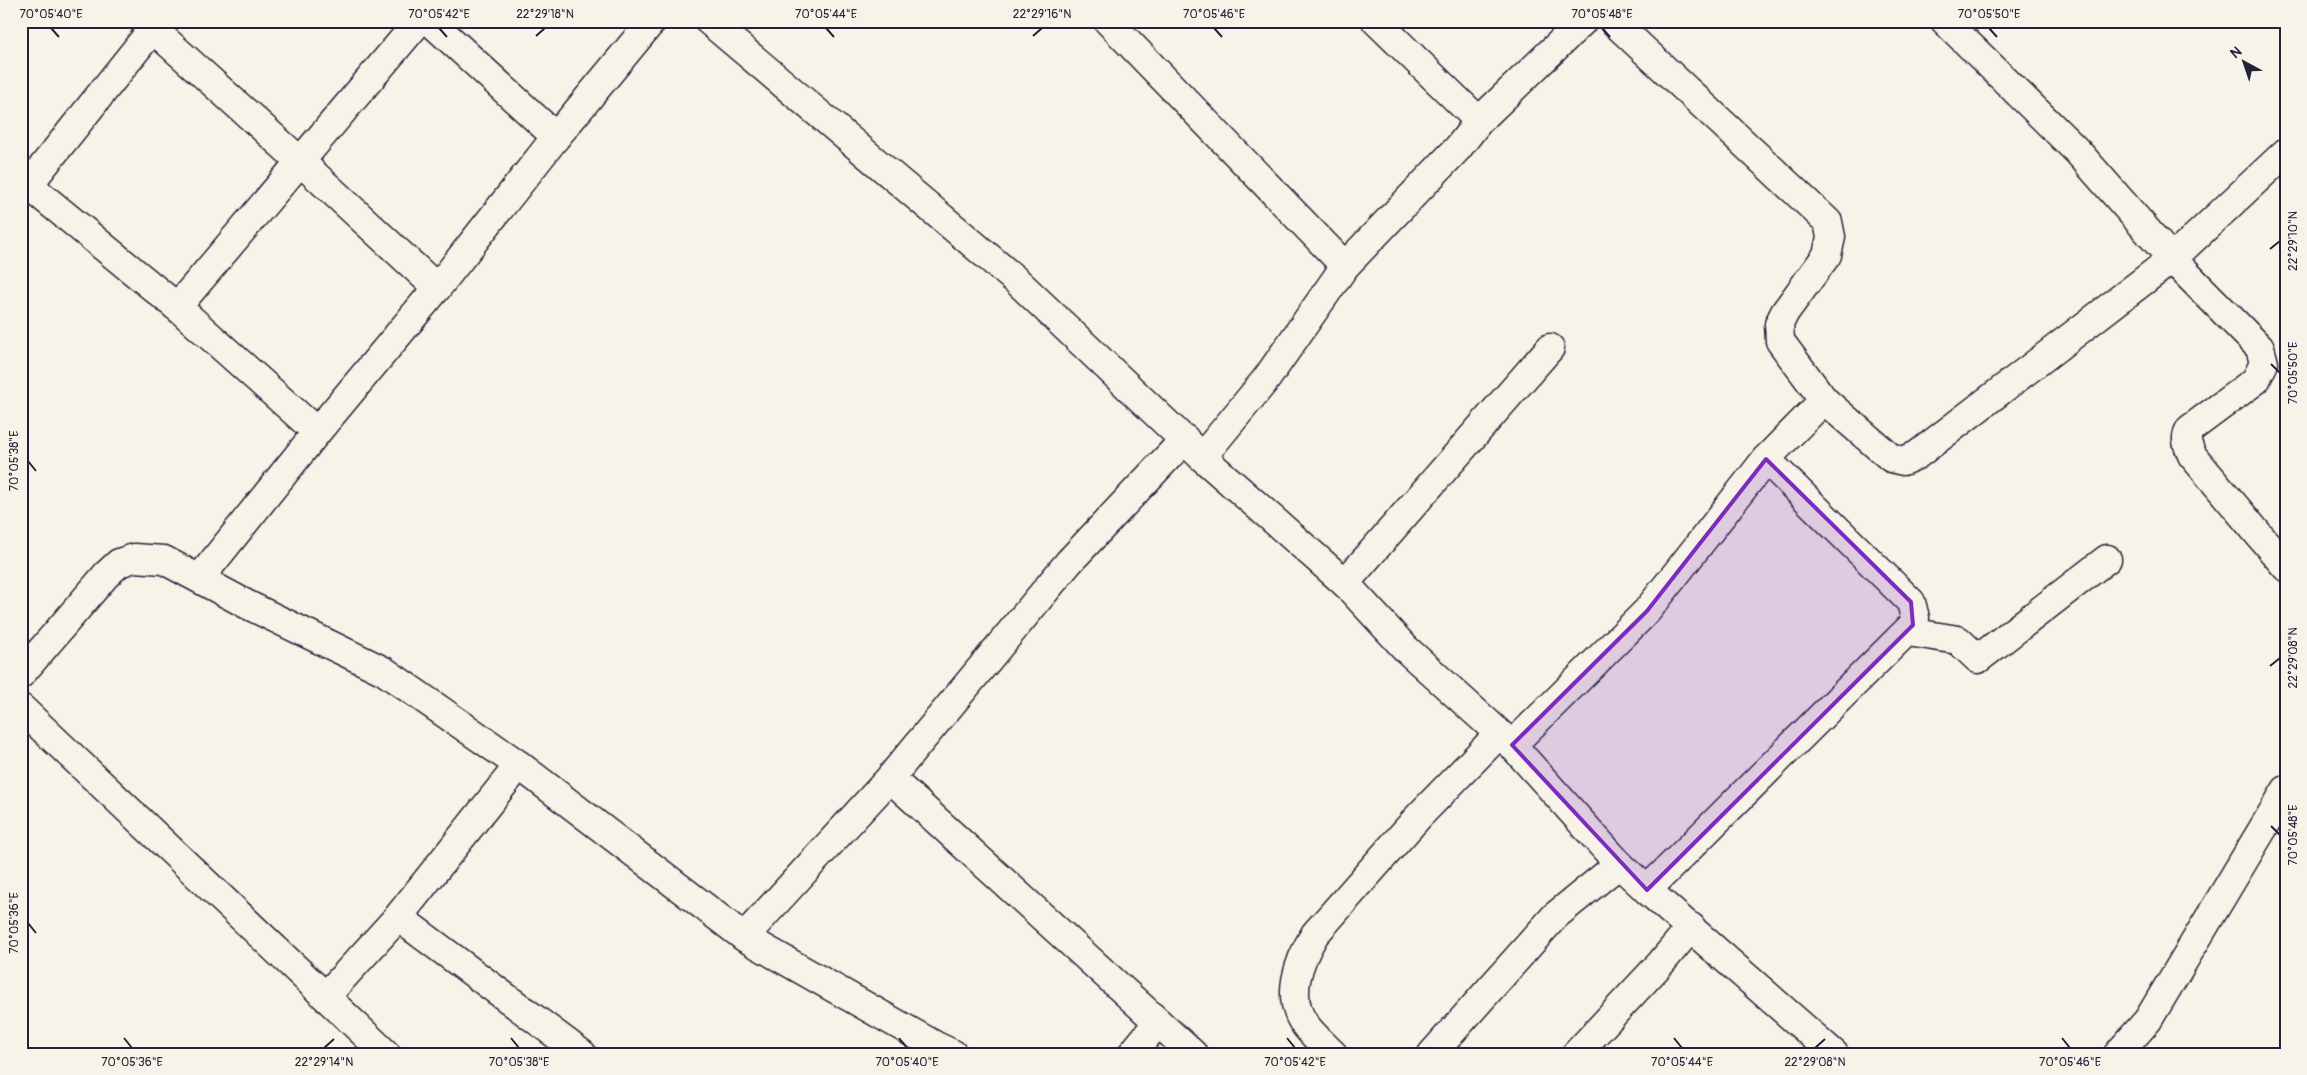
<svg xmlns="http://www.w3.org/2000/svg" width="2307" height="1075" font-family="Pangolin,sans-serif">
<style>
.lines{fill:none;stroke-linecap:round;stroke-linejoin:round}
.minor-casing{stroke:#22223b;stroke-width:31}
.minor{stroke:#f7f3e8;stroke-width:28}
.marked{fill:#7b2cbf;fill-opacity:0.2;stroke:#7b2cbf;stroke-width:4;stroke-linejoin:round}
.ticks{fill:none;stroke:#22223b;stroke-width:2}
.neatline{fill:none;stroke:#22223b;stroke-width:2}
.ticks-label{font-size:12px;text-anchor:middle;fill:#22223b}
</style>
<rect width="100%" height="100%" fill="#f7f3e8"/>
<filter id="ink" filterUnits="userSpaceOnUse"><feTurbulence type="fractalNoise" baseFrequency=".02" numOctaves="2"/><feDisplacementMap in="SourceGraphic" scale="10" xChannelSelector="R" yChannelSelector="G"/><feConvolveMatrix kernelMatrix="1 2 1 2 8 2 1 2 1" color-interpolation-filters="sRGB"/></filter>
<g filter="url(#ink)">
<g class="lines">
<defs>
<g id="minor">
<path d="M144,21L301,162L437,288"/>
<path d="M430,21L556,137"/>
<path d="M709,21L1018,282L1202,457L1345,583L1406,649L1512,745L1619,864L1647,890L1834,1054"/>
<path d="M1108,21L1345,266"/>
<path d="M1376,21L1479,121"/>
<path d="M1613,21L1828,222L1831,237L1827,255L1785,312L1779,324L1780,341L1824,400L1891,458L1903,461L1917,455L2172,259L2286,152"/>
<path d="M1945,21L2078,152L2172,259L2260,348L2264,363L2256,380L2190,429C2184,438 2188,446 2192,455L2286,567"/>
<path d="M21,179L183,312L317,432"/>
<path d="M21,194L159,21"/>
<path d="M177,307L419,21"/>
<path d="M1202,457L1267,378L1345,266L1458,148L1479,121L1583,21"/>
<path d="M200,578L317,432L437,288L556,137L652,21"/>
<path d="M1345,583L1550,348"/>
<path d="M1908,632L1958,640L1978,659L2107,559"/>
<path d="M21,674L106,575L119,563L134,558L164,560L248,605L384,671L519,765L744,937L936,1046L953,1054"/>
<path d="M21,708L386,1054"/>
<path d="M1512,745L1647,611L1766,459L1824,400"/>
<path d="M890,778L1193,1054"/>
<path d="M1647,890L1913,625L1915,618L1911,602L1766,459"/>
<path d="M398,917L582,1054"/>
<path d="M744,937L890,778L1069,562L1185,439"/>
<path d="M326,996L398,917L519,765"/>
<path d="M1132,1054L1158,1022"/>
<path d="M1333,1054C1324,1045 1314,1036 1306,1026C1284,998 1299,960 1315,934L1419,816L1499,734"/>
<path d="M1432,1054L1555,916L1619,864"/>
<path d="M1576,1054L1661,963L1691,927"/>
<path d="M2118,1054L2148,1020L2286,790"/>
</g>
</defs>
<use href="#minor" class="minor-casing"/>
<use href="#minor" class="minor"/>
</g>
</g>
<path class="marked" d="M1766,459L1911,602L1913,625L1647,890L1512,745L1647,611Z"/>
<path class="ticks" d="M51,28L59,37M439,28L447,37M826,28L834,37M1214,28L1222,37M1602,28L1610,37M1989,28L1997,37M536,36L545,28M1033,36L1042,28M2270,249L2280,241M2271,364L2280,373M28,461L36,471M2270,666L2280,658M2271,826L2280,835M28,923L36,933M124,1038L132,1048M511,1038L519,1048M899,1038L907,1048M1287,1038L1295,1048M1674,1038L1682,1048M2062,1038L2070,1048M324,1048L334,1039M1815,1048L1825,1039"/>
<rect width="2307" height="1075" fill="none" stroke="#f7f3e8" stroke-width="55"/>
<g transform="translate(2244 62) rotate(320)" stroke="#f7f3e8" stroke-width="4" paint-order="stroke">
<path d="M0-4L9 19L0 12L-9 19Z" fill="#22223b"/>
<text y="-8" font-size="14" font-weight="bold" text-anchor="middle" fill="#22223b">N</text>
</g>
<rect x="28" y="28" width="2252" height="1020" class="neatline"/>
<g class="ticks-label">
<text x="51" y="18">70°05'40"E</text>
<text x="439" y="18">70°05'42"E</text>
<text x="545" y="18">22°29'18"N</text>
<text x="826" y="18">70°05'44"E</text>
<text x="1042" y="18">22°29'16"N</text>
<text x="1214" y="18">70°05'46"E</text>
<text x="1602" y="18">70°05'48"E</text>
<text x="1989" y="18">70°05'50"E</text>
<text transform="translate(2293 241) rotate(-90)" y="4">22°29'10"N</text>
<text transform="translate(2293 373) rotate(-90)" y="4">70°05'50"E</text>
<text transform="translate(14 461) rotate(-90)" y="4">70°05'38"E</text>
<text transform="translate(2293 658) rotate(-90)" y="4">22°29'08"N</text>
<text transform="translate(2293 835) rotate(-90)" y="4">70°05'48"E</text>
<text transform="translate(14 923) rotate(-90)" y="4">70°05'36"E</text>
<text x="132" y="1066">70°05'36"E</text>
<text x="324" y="1066">22°29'14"N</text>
<text x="519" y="1066">70°05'38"E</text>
<text x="907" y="1066">70°05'40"E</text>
<text x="1295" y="1066">70°05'42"E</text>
<text x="1682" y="1066">70°05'44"E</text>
<text x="1815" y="1066">22°29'08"N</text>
<text x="2070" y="1066">70°05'46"E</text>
</g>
</svg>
